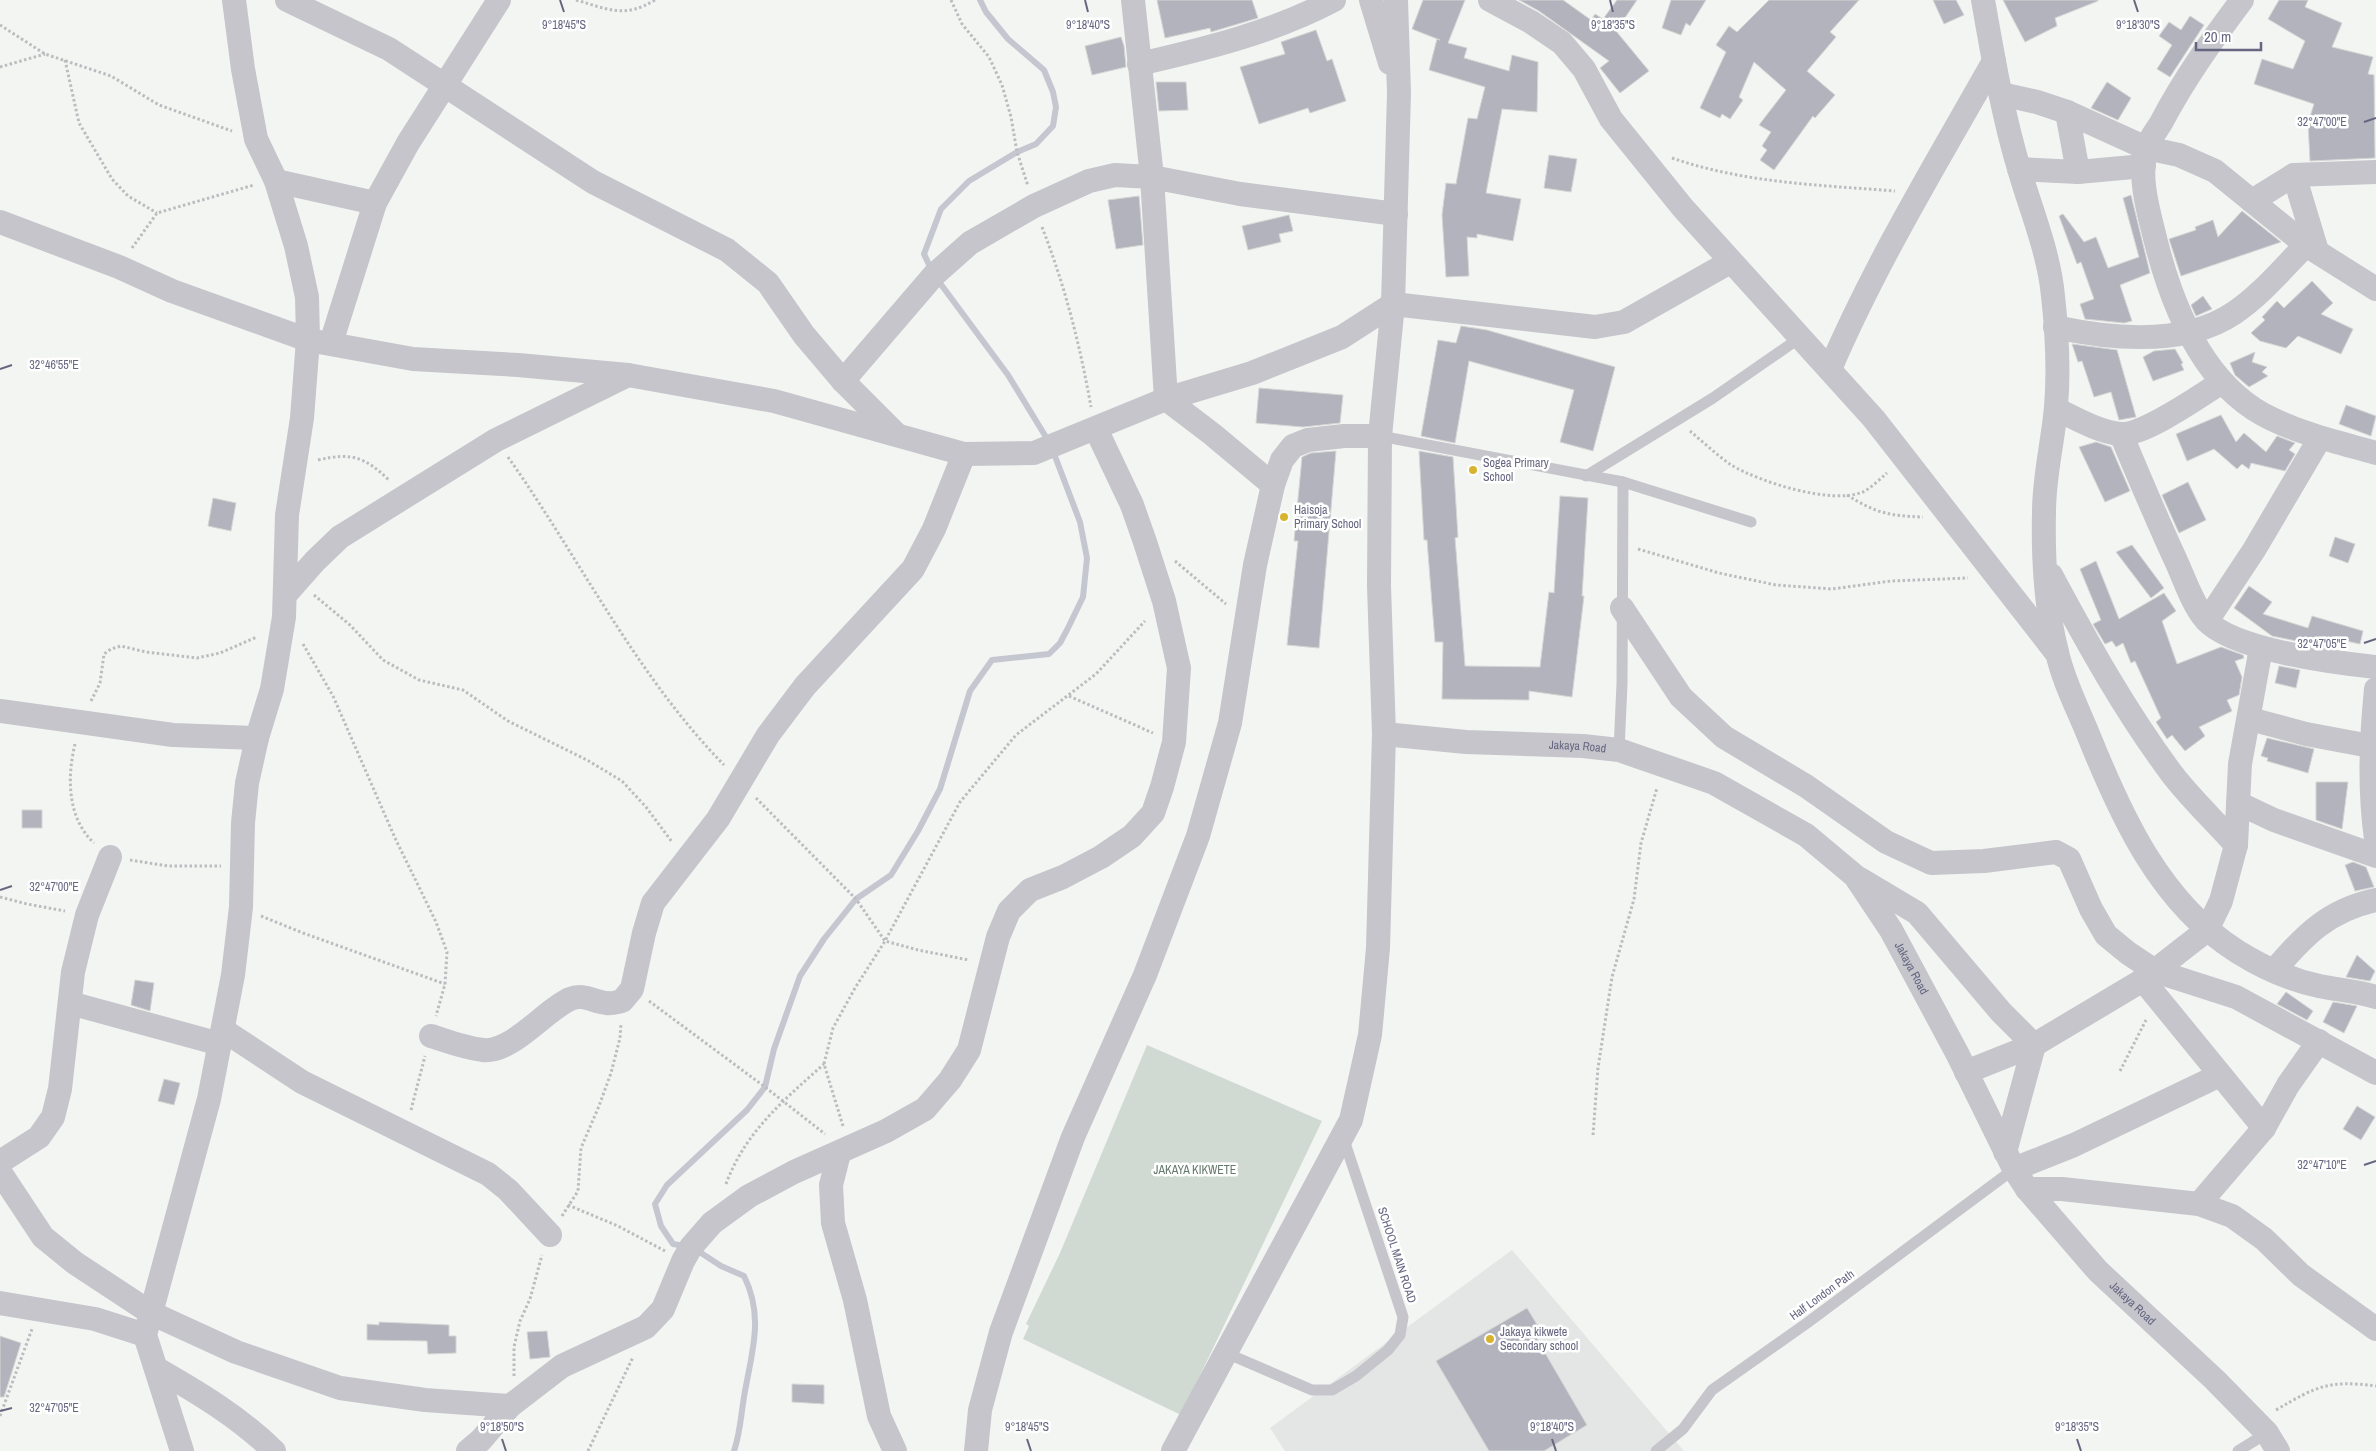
<svg xmlns="http://www.w3.org/2000/svg" width="2376" height="1451" font-family="'Archivo Narrow',sans-serif">
<style>
.built{fill:#e4e6e5}
.green{fill:#d1dad2}
.lines{fill:none;stroke-linecap:round;stroke-linejoin:round}
.stream{stroke:#c5c7d0;stroke-width:6}
.building{fill:#b2b3bc;stroke:#d5d6d4}
.path{stroke:#bcbcc0;stroke-width:3;stroke-dasharray:2.5 2.5;stroke-linecap:butt}
.lane{stroke:#c5c5cb;stroke-width:11}
.street{stroke:#c5c5cb;stroke-width:24}
.ticks{fill:none;stroke:#666681;stroke-width:2}
.poi-dot{fill:#d8b42e;stroke:#fff;stroke-width:2}
.labels{text-anchor:middle;stroke-width:5;stroke-linejoin:round;paint-order:stroke}
.poi-label{font-size:12px;fill:#666681;stroke:#fff;text-anchor:start}
.street-label{font-size:12px;fill:#666681;stroke:#fff}
.park-label{font-size:12px;fill:#64786b;stroke:#fff}
.ticks-label{font-size:12px;text-anchor:middle;fill:#666681;stroke:#fff;stroke-width:5;stroke-linejoin:round;paint-order:stroke}
</style>
<rect width="100%" height="100%" fill="#f3f5f2"/>
<path class="built" d="M1512,1250L1684,1451H1285L1270,1428Z"/>
<path class="green" d="M1147,1045L1322,1121L1181,1415L1023,1339L1029,1326L1026,1324L1060,1253Z"/>
<g class="lines">
<g class="stream">
<path d="M932,271L924,254L941,209L969,181L1017,152L1036,144L1053,126L1056,107L1053,92L1044,70L1008,39L986,12L980,0"/>
<path d="M937,279L1008,375L1049,442"/>
<path d="M685,1246L673,1244L661,1226L655,1204L667,1185L747,1110L765,1087L774,1049L800,976L824,939L856,899L891,875L918,831L940,789L970,691L992,660L1049,654L1060,643L1067,630L1083,597L1087,558L1080,522L1053,451"/>
<path d="M695,1249L721,1266L744,1276C765,1318 751,1354 744,1397C741,1415 740,1434 734,1451"/>
</g>
</g>
<g class="building">
<path d="M1157,0H1252L1258,18L1211,32L1210,28L1165,38Z"/>
<path d="M1423,0H1465L1448,43L1467,48L1464,58L1509,71L1512,55L1538,62L1537,112L1502,109L1486,193L1521,199L1513,241L1477,234V238L1467,237L1469,276L1446,277L1442,215L1446,183L1456,184L1468,118L1477,119L1485,87L1429,70L1437,39L1440,40L1412,29Z"/>
<path d="M1519,0H1563L1591,20L1595,14L1603,19L1617,0H1637L1616,31L1649,71L1620,93L1600,68L1609,61L1539,11Z"/>
<path d="M1671,0H1706L1690,26L1686,23L1681,35L1662,28Z"/>
<path d="M1769,0H1859L1830,32L1836,37L1807,71L1835,95L1815,118L1813,116L1774,170L1760,160L1767,150L1762,146L1771,132L1759,125L1786,90L1754,62L1739,97L1743,100L1730,119L1722,114L1720,118L1700,108L1726,52L1716,45L1729,26L1737,32Z"/>
<path d="M1933,0H1956L1964,15L1944,24Z"/>
<path d="M2003,0H2098V1L2055,18L2057,26L2025,42Z"/>
<path d="M2279,0H2308L2305,7L2342,23L2332,47L2373,57L2368,74L2374,75L2375,158L2310,161L2308,123L2314,104L2254,84L2262,59L2293,69L2305,41L2268,19Z"/>
<path d="M2190,16L2204,25L2170,77L2157,69L2172,45L2159,36L2169,22L2181,30Z"/>
<path d="M1316,30L1327,61L1332,59L1346,101L1310,113L1308,108L1259,124L1240,67L1285,54L1281,42Z"/>
<path d="M1121,37L1124,46L1126,67L1092,75L1085,46Z"/>
<path d="M1156,82H1186L1188,110L1159,111Z"/>
<path d="M2107,82L2131,98L2118,120L2091,108Z"/>
<path d="M1549,155L1577,159L1571,192L1544,188Z"/>
<path d="M2131,195L2150,273L2120,285L2132,321L2124,323L2085,319L2080,304L2094,299L2081,262L2077,264L2059,216L2063,214L2084,242L2096,237L2108,268L2139,257L2123,198Z"/>
<path d="M1139,196L1143,245L1116,249L1108,200Z"/>
<path d="M2242,211L2281,242L2181,276L2169,239L2196,230L2195,227L2213,220L2218,237Z"/>
<path d="M1289,215L1293,231L1279,234L1281,242L1248,250L1242,226Z"/>
<path d="M2312,281L2333,303L2321,314L2353,329L2341,354L2298,336L2286,348L2260,341L2251,333L2265,320L2262,317L2277,301L2284,308Z"/>
<path d="M2203,296L2212,309L2196,316L2191,305Z"/>
<path d="M1461,326L1487,330L1615,367L1593,451L1560,442L1574,390L1469,361L1455,443L1421,436L1438,340L1456,343Z"/>
<path d="M2072,344L2117,350L2136,417L2119,420L2111,392L2094,397L2082,361L2078,362Z"/>
<path d="M2175,349L2183,363L2181,364L2184,370L2153,381L2143,357L2154,351Z"/>
<path d="M2255,352L2252,362L2267,367L2262,372L2268,376L2249,387L2235,375L2230,363Z"/>
<path d="M1259,388L1343,395L1340,423L1303,427L1256,423Z"/>
<path d="M2346,405L2376,416L2371,436L2339,424Z"/>
<path d="M2221,415L2236,442L2244,433L2266,452L2277,436L2295,443L2289,450L2295,454L2285,471L2251,463L2249,469L2242,464L2237,469L2214,449L2187,461L2176,434Z"/>
<path d="M2096,442L2111,447L2130,491L2105,502L2079,447Z"/>
<path d="M1336,451L1319,648L1287,645L1298,541H1294L1302,457L1311,453Z"/>
<path d="M1419,451L1453,457L1458,537L1455,538L1465,666L1540,667L1549,592L1554,593L1560,496L1588,498L1582,596H1584L1572,697L1529,691V700L1442,699L1443,642H1435L1427,540H1424Z"/>
<path d="M2188,482L2206,520L2179,533L2162,495Z"/>
<path d="M213,498L236,503L231,531L208,526Z"/>
<path d="M2335,537L2355,544L2348,563L2329,556Z"/>
<path d="M2132,545L2164,588L2151,598L2116,552Z"/>
<path d="M2096,561L2119,619L2164,593L2176,611L2162,621L2177,664L2221,647L2243,655L2244,658L2235,661L2242,677L2239,695L2227,700L2232,711L2199,727L2205,736L2185,751L2172,735L2167,739L2156,722L2161,718L2135,661L2131,663L2123,643L2116,647L2112,641L2105,644L2093,624L2101,620L2080,569Z"/>
<path d="M2249,586L2272,602L2263,614L2308,628L2312,616L2363,631L2360,644L2328,637L2326,647L2272,636L2234,608Z"/>
<path d="M2279,666L2300,670L2296,688L2275,683Z"/>
<path d="M2267,738L2314,749L2308,773L2267,761L2268,758L2261,756Z"/>
<path d="M2316,782H2348L2342,829L2316,820Z"/>
<rect x="22" y="810" width="20" height="18"/>
<path d="M2353,862L2366,867L2374,887L2355,891L2345,865Z"/>
<path d="M2357,955L2375,971L2370,981L2346,977Z"/>
<path d="M135,980L154,983L150,1011L131,1005Z"/>
<path d="M2286,992L2313,1011L2307,1020L2277,1004Z"/>
<path d="M2333,1002L2357,1006L2344,1033L2323,1022Z"/>
<path d="M164,1079L180,1083L174,1105L158,1101Z"/>
<path d="M2357,1106L2375,1117L2361,1140L2343,1129Z"/>
<path d="M1527,1308L1544,1336L1537,1339L1587,1425L1544,1451H1489L1436,1361Z"/>
<path d="M379,1322L449,1325V1336H456V1353L428,1354L427,1341L367,1340V1324L379,1325Z"/>
<path d="M547,1331L550,1357L530,1359L527,1332Z"/>
<path d="M0,1336L21,1343L4,1397H0Z"/>
<path d="M792,1384L824,1385V1404L792,1402Z"/>
</g>
<g class="lines">
<g class="path">
<path d="M576,0C608,9 624,19 655,0"/>
<path d="M951,0L962,24L989,57L1002,85L1011,117L1017,152L1028,186"/>
<path d="M0,25L45,54L111,76L159,105L232,131"/>
<path d="M65,60L79,123L112,179L128,196L157,213"/>
<path d="M0,67L45,54"/>
<path d="M1672,158C1744,183 1819,185 1895,191"/>
<path d="M1042,227C1065,286 1080,345 1091,407"/>
<path d="M132,248L157,213L254,185"/>
<path d="M1690,431C1703,442 1717,455 1731,465C1760,482 1831,505 1863,492C1871,488 1880,479 1887,473"/>
<path d="M508,457C580,559 636,675 724,765"/>
<path d="M318,460C352,452 365,457 390,481"/>
<path d="M1847,495C1876,513 1889,516 1923,517"/>
<path d="M1638,549L1719,573L1776,585L1832,589L1891,581L1968,578"/>
<path d="M1175,561L1226,604"/>
<path d="M314,595L350,625L383,660L419,680L463,690L508,721L587,760L622,781L646,807L672,842"/>
<path d="M303,644L333,696L395,838L436,922L447,952L445,984L436,1016"/>
<path d="M1069,696L1153,733"/>
<path d="M91,701L100,683L104,654L111,649L121,646L146,652L197,658L220,653L257,637"/>
<path d="M75,744C67,777 67,818 94,843"/>
<path d="M756,798L856,899L885,941L918,950L969,960"/>
<path d="M130,860L168,866H221"/>
<path d="M0,897L27,904L65,911"/>
<path d="M261,916L303,933L445,984"/>
<path d="M649,1001L765,1087L825,1134"/>
<path d="M2120,1071L2146,1020"/>
<path d="M411,1110L425,1056"/>
<path d="M843,1126L824,1064L833,1028L855,988L885,941L960,802L1016,735L1096,674L1145,621"/>
<path d="M1593,1135L1598,1068L1612,977L1634,899L1641,843L1657,788"/>
<path d="M726,1184C745,1132 784,1100 824,1064"/>
<path d="M568,1205L618,1226L665,1251"/>
<path d="M562,1216L578,1191L581,1148L599,1106L611,1073L620,1038L621,1024"/>
<path d="M514,1376V1347L520,1321L530,1299L542,1255"/>
<path d="M2276,1410C2317,1386 2328,1380 2376,1386"/>
<path d="M0,1416L32,1329"/>
<path d="M588,1451L633,1357"/>
</g>
<g class="lane">
<path d="M1380,436L1623,482L1751,522"/>
<path d="M1586,476L1713,398L1801,337"/>
<path d="M1619,750L1622,684L1623,482"/>
<path d="M1226,1353L1312,1390H1332L1356,1376L1388,1350L1400,1335L1403,1317L1343,1137"/>
<path d="M1656,1451L1683,1429L1712,1390L1807,1323L2014,1169"/>
<path d="M2238,1451L2267,1433"/>
</g>
<g class="street">
<path d="M287,0L389,49L593,182L727,250L768,283L804,335L843,381L896,434"/>
<path d="M1133,0L1152,177L1166,399L1212,434L1273,485"/>
<path d="M1371,0L1390,63"/>
<path d="M1490,0L1531,22L1562,43L1584,69L1611,119L1683,208L1874,419L2055,651"/>
<path d="M1983,0C1993,57 2003,116 2020,172C2032,213 2049,253 2053,296C2057,332 2059,371 2056,407C2053,442 2044,476 2044,512C2043,555 2046,609 2057,652C2063,680 2077,707 2088,734C2121,816 2160,903 2238,952C2262,967 2291,980 2319,986C2338,990 2357,991 2376,997"/>
<path d="M2242,0C2212,40 2184,79 2161,123C2156,131 2149,140 2146,149C2138,179 2149,213 2156,242C2173,309 2205,388 2272,419C2305,435 2341,443 2376,453"/>
<path d="M1139,64C1205,49 1274,32 1334,0"/>
<path d="M2001,94L2037,102L2067,112L2146,148L2179,155L2215,171L2306,245L2376,289"/>
<path d="M2067,112L2078,172"/>
<path d="M2019,169L2078,172L2144,166"/>
<path d="M2294,175L2317,251"/>
<path d="M276,181L375,203"/>
<path d="M2252,201L2294,175L2376,172"/>
<path d="M0,222L119,267L172,291L308,340L413,359L518,365L628,375L774,401L964,454L1034,453L1166,399L1252,373L1342,337L1393,304L1595,327L1624,322L1730,262"/>
<path d="M2055,327C2111,339 2184,347 2234,313C2261,295 2283,268 2306,245"/>
<path d="M331,343L375,203L408,143L499,0"/>
<path d="M1830,369C1876,262 1937,162 1994,61"/>
<path d="M843,381L934,275L970,243L1034,206L1089,181L1115,175L1152,177L1240,194L1396,214"/>
<path d="M2056,409C2075,418 2099,432 2120,434C2144,436 2201,395 2222,382"/>
<path d="M2121,434C2139,477 2157,520 2177,563C2185,581 2193,605 2206,620C2232,650 2337,663 2376,667"/>
<path d="M2051,575C2088,644 2125,711 2172,774C2191,799 2215,821 2236,845"/>
<path d="M285,595L315,561L340,537L496,440L628,375"/>
<path d="M1622,608L1681,697L1724,737L1806,786L1886,842L1931,863L1984,861L2056,852L2069,859L2091,909L2106,935L2128,953L2155,971L2236,997L2376,1073"/>
<path d="M2207,621L2254,550L2320,438"/>
<path d="M2376,689C2371,740 2369,788 2376,839"/>
<path d="M0,711L173,735L257,738"/>
<path d="M2250,719L2306,734L2370,746"/>
<path id="s1" d="M1384,734L1466,742L1583,746L1619,750L1714,783L1806,835L1855,876L1891,930L1957,1053L2014,1169L2027,1189L2098,1271L2215,1380L2267,1433L2278,1451"/>
<path d="M2238,803L2274,820L2376,856"/>
<path d="M1860,879L1917,913L2001,1012L2034,1045L2005,1152"/>
<path d="M2274,971C2304,935 2329,910 2376,900"/>
<path d="M2143,980L2264,1128"/>
<path d="M70,1003L220,1044"/>
<path d="M223,1030L302,1082L488,1174L508,1190L550,1235"/>
<path d="M431,1036C447,1041 465,1048 483,1050C512,1053 544,1011 570,999C584,993 593,1002 607,1003C611,1004 617,1002 622,1001L632,989L644,933L653,903L718,819L768,735L805,686L913,569L934,529L964,454"/>
<path d="M1966,1072L2034,1045L2143,980L2207,930L2221,901L2236,845L2240,764L2261,648"/>
<path d="M839,1153L831,1185L833,1223L855,1300L879,1416L895,1451"/>
<path d="M0,1162L39,1137L53,1117L60,1089L73,972L87,915L110,857"/>
<path d="M2014,1169L2074,1145L2220,1075"/>
<path d="M0,1172L43,1237L75,1263L151,1313L236,1352L340,1388L425,1400L510,1406"/>
<path d="M2027,1189H2062L2199,1204L2232,1216L2264,1239L2301,1275L2376,1329"/>
<path d="M2199,1204L2264,1128L2288,1085L2319,1041"/>
<path d="M0,1303L95,1319L145,1335"/>
<path d="M157,1369C199,1393 239,1417 274,1451"/>
<path d="M182,1451L145,1335L209,1099L233,975L241,907L243,823L247,783L257,738L272,689L284,617L287,515L302,418L308,340L307,297L296,246L276,181L256,139L243,69L234,0"/>
<path d="M468,1451L481,1440L510,1406L562,1366L646,1327L663,1309L683,1261L691,1247L712,1223L749,1196L794,1172L886,1131L925,1109L950,1080L969,1050L998,937L1009,911L1030,890L1063,877L1101,857L1132,836L1153,813L1162,787L1174,742L1179,668L1164,601L1145,542L1132,505L1096,429"/>
<path d="M976,1451L980,1410L1001,1332L1073,1137L1145,975L1198,836L1230,723L1255,565L1273,485L1282,460L1293,446L1308,440L1344,436H1380"/>
<path d="M1173,1451L1351,1120L1370,1035L1378,948L1384,734L1379,586L1380,436L1393,304L1399,93L1396,0"/>
</g>
</g>
<path class="ticks" d="M560,0L564,12M1085,0L1088,12M1610,0L1613,12M2134,0L2138,12M2364,122L2376,118M0,369L12,365M2364,643L2376,639M0,890L12,886M2364,1165L2376,1161M0,1411L12,1408M502,1439L506,1451M1027,1439L1031,1451M1552,1439L1556,1451M2077,1439L2081,1451"/>
<g class="poi-dot">
<circle cx="1473" cy="470" r="5"/>
<circle cx="1284" cy="517" r="5"/>
<circle cx="1490" cy="1339" r="5"/>
</g>
<g class="labels">
<g class="poi-label">
<text x="1483" y="467">Sogea Primary<tspan x="1483" dy="14">School</tspan></text>
<text x="1294" y="514">Haisoja<tspan x="1294" dy="14">Primary School</tspan></text>
<text x="1500" y="1336">Jakaya kikwete<tspan x="1500" dy="14">Secondary school</tspan></text>
</g>
<g class="street-label">
<text dy="4" stroke="none"><textPath href="#s1" startOffset="194">Jakaya Road</textPath></text>
<text dy="4" stroke="none"><textPath href="#s1" startOffset="614">Jakaya Road</textPath></text>
<text transform="translate(1397 1255) rotate(72)" y="4">SCHOOL MAIN ROAD</text>
<text transform="translate(1822 1295) rotate(-36)" y="4">Half London Path</text>
<text dy="4" stroke="none"><textPath href="#s1" startOffset="1019">Jakaya Road</textPath></text>
</g>
<g class="park-label">
<text x="1195" y="1174">JAKAYA KIKWETE</text>
</g>
</g>
<g class="ticks-label">
<text x="564" y="29">9°18'45"S</text>
<text x="1088" y="29">9°18'40"S</text>
<text x="1613" y="29">9°18'35"S</text>
<text x="2138" y="29">9°18'30"S</text>
<text x="2322" y="126">32°47'00"E</text>
<text x="54" y="369">32°46'55"E</text>
<text x="2322" y="648">32°47'05"E</text>
<text x="54" y="891">32°47'00"E</text>
<text x="2322" y="1169">32°47'10"E</text>
<text x="54" y="1412">32°47'05"E</text>
<text x="502" y="1431">9°18'50"S</text>
<text x="1027" y="1431">9°18'45"S</text>
<text x="1552" y="1431">9°18'40"S</text>
<text x="2077" y="1431">9°18'35"S</text>
</g>
<path d="M2196 42v8h65v-8" fill="none" stroke="#666681" stroke-width="2.5"/>
<text x="2204" y="42" font-size="15" fill="#666681" stroke="#ffffff" stroke-width="4" paint-order="stroke">20 m</text>
</svg>
